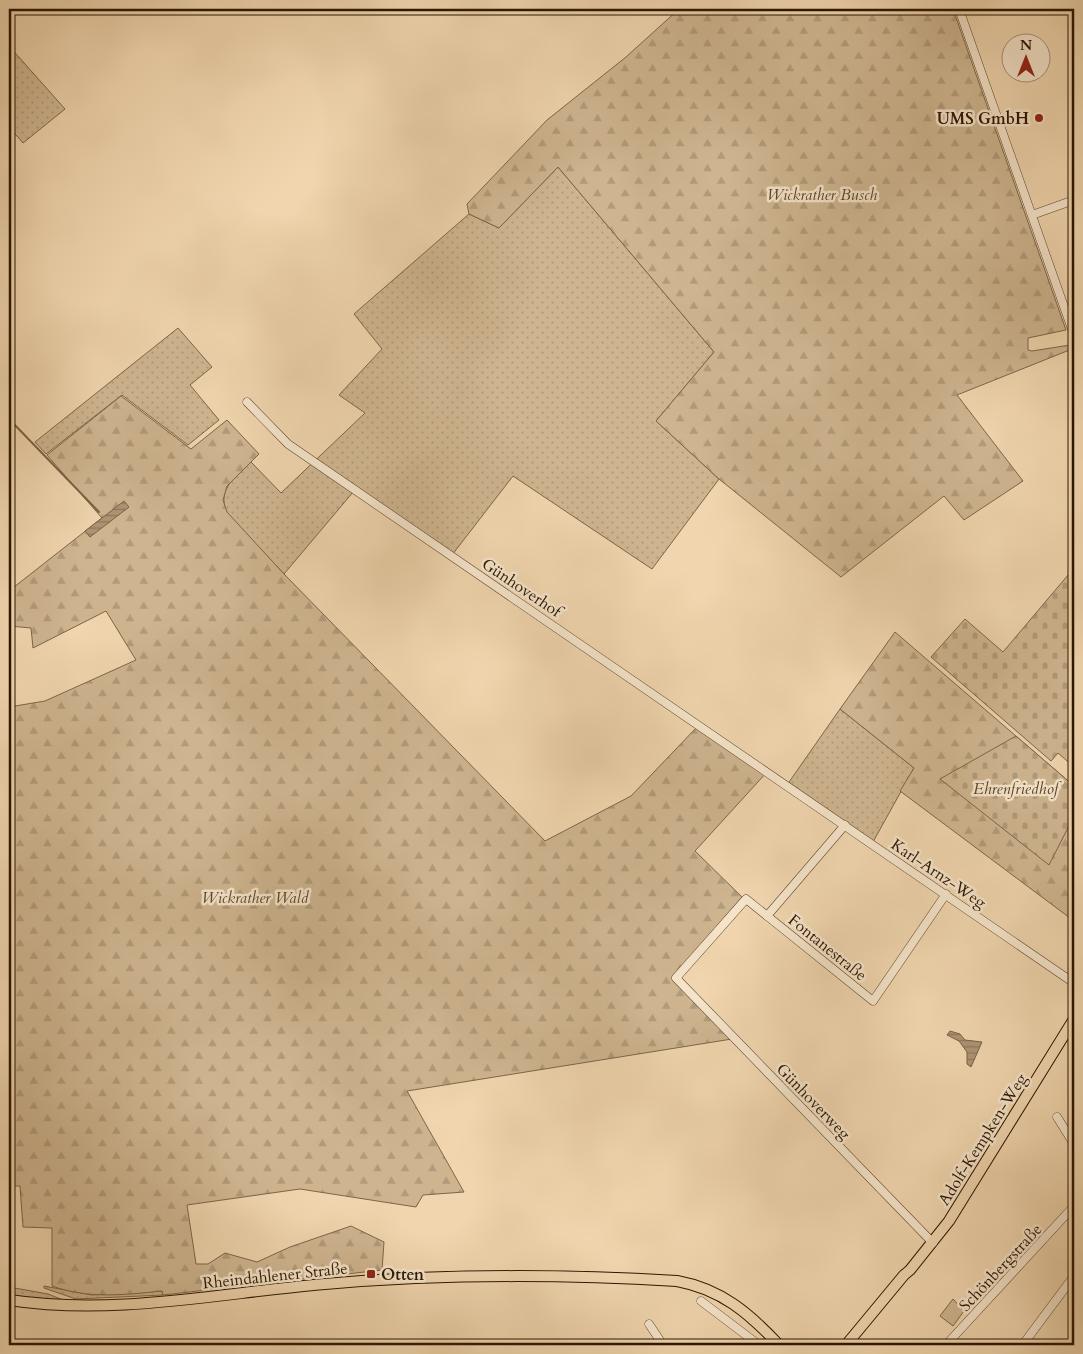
<svg xmlns="http://www.w3.org/2000/svg" width="1083" height="1354" font-family="Cardo,serif">
<style>
.grass{fill:url(#grass-dots);stroke:#7c6648}
.forest{fill:url(#forest-firs);stroke:#7c6648}
.cemetery{fill:url(#cemetery-stones);stroke:#7c6648}
.green{fill:#ceb590;stroke:#7c6648}
.water{fill:url(#water-rules);stroke:#796245}
.lines{fill:none;stroke-linecap:round;stroke-linejoin:round}
.stream{stroke:#796245;stroke-width:2}
.minor-casing{stroke:#5c462c;stroke-width:9}
.major-casing{stroke:#2a1600;stroke-width:12}
.minor{stroke:#f5e4ca;stroke-width:8}
.major{stroke:#f0d5ae;stroke-width:10}
.poi-dot{fill:#8f2418;stroke:#f5e4ca;stroke-width:2}
.labels{text-anchor:middle;stroke-width:5;stroke-linejoin:round;paint-order:stroke}
.poi-label{font-size:16px;font-weight:bold;fill:#2a1600;stroke:#f5e4ca;text-anchor:end}
.park-label{font-size:16px;font-style:italic;fill:#5b462b;stroke:#f5e4ca}
.street-label{font-size:16px;fill:#2a1600;stroke:#f5e4ca}
</style>
<defs>
<pattern id="grass-dots" width="8" height="8" patternUnits="userSpaceOnUse" patternTransform="scale(1.25)"><rect width="8" height="8" fill="#ceb590"/><path d="M2 2h.1M6 6h.1" fill="none" stroke="#b19b7a" stroke-width="1.8" stroke-linecap="round"/></pattern>
<pattern id="forest-firs" width="22" height="20" patternUnits="userSpaceOnUse" patternTransform="scale(1.25)"><rect width="22" height="20" fill="#ceb590"/><path d="M5 1l3.5 6h-7zM16 11l3.5 6h-7z" fill="#b19b7a"/></pattern>
<pattern id="cemetery-stones" width="16" height="16" patternUnits="userSpaceOnUse" patternTransform="scale(1.25)"><rect width="16" height="16" fill="#ceb590"/><path d="M2 7V4a2 2 0 0 1 4 0v3zM10 15v-3a2 2 0 0 1 4 0v3z" fill="#b19b7a"/></pattern>
<pattern id="water-rules" width="6" height="5" patternUnits="userSpaceOnUse" patternTransform="scale(1.25)"><rect width="6" height="5" fill="#ad9473"/><path d="M0 2.5h6" fill="none" stroke="#8d785c"/></pattern>
</defs>
<rect width="100%" height="100%" fill="#f0d5ae"/>
<filter id="stains"><feTurbulence type="fractalNoise" baseFrequency=".004" numOctaves="4"/><feColorMatrix values="0 0 0 0 .2 0 0 0 0 .09 0 0 0 0 .02 0 0 0 .5 -.17"/></filter>
<radialGradient id="worn" r=".72"><stop offset=".6" stop-color="#630" stop-opacity="0"/><stop offset="1" stop-color="#630" stop-opacity=".3"/></radialGradient>
<g class="grass">
<path d="M9,46L65,109L23,143L9,127Z"/>
<path d="M558,167L714,352L656,421L719,479L652,569L513,476L452,555L354,491L284,574L226,512C218,487 235,478 251,462L281,493L365,413L339,395L382,349L354,314L469,214L499,228Z"/>
<path d="M178,328L212,367L190,385L219,420L188,445L122,395L46,454L35,442Z"/>
<path d="M840,709L914,768L873,842L787,785Z"/>
<path d="M44,1286L92,1295L162,1291L163,1295L76,1299L44,1288Z"/>
<path d="M9,1287L48,1294L63,1300L9,1297Z"/>
</g>
<g class="forest">
<path d="M679,9H953L1066,330L1028,338V350L1032,351L1070,345L1072,349L957,395L1023,481L964,520L944,496L841,577L719,479L656,421L714,352L558,167L499,228L469,214L467,204L547,120L626,57Z"/>
<path d="M121,396L191,449L227,420L259,454L227,486L223,500L227,512L284,574L545,841L631,796L698,726L767,772L695,851L742,897L672,978L732,1039L407,1091L464,1192L423,1195L416,1207L300,1189L187,1205L196,1264H208L225,1253L257,1262L290,1247L351,1226L384,1242L382,1270L163,1295L162,1291C124,1295 88,1299 52,1286V1228L23,1227L20,1186H9V707L45,701L136,660L106,611L33,648L31,628L9,626V591L102,518L47,455Z"/>
<path d="M895,632L1074,786V921L900,791L914,768L840,709Z"/>
</g>
<g class="cemetery">
<path d="M1074,568V767L1058,753L1051,761L931,657L965,619L1003,652Z"/>
<path d="M1016,736L1074,786V816L1049,865L940,779Z"/>
</g>
<path class="green" d="M953,1299L964,1311L953,1326L940,1316Z"/>
<g class="water">
<path d="M124,501L129,507L90,537L85,531Z"/>
<path d="M950,1031L960,1034L965,1040L982,1042L971,1067L967,1064V1052L959,1041L947,1035Z"/>
</g>
<g class="lines">
<path class="stream" d="M10,420L99,512"/>
<defs>
<g id="minor">
<path d="M959,9L1074,335"/>
<path d="M1032,215L1074,200"/>
<path d="M247,402L288,444L1074,983"/>
<path d="M767,916L845,825"/>
<path d="M1057,1117L1074,1144"/>
<path d="M933,1243L676,978L746,899L873,1001L946,894"/>
<path d="M701,1301L759,1345"/>
<path d="M649,1324L663,1345"/>
<path d="M946,1345L1074,1206"/>
<path d="M1018,1345L1024,1343L1074,1276"/>
</g>
<g id="major">
<path d="M9,1300C115,1316 219,1293 325,1284C442,1274 559,1274 677,1281C721,1289 749,1313 779,1345"/>
<path d="M846,1345L904,1275L910,1270L949,1221L1074,1019"/>
</g>
</defs>
<use href="#minor" class="minor-casing"/>
<use href="#major" class="major-casing"/>
<use href="#minor" class="minor"/>
<use href="#major" class="major"/>
</g>
<g class="poi-dot">
<circle cx="1039" cy="118" r="5"/>
<rect x="366" y="1269" width="10" height="10" rx="2.5"/>
</g>
<g class="labels">
<g class="poi-label">
<text x="1029" y="124">UMS GmbH</text>
<text x="381" y="1280" text-anchor="start">Otten</text>
</g>
<g class="park-label">
<text x="822" y="200">Wickrather Busch</text>
<text x="1016" y="794">Ehrenfriedhof</text>
<text x="255" y="903">Wickrather Wald</text>
</g>
<g class="street-label">
<text transform="translate(522 587) rotate(34)" y="6">Günhoverhof</text>
<text transform="translate(939 873) rotate(34)" y="6">Karl-Arnz-Weg</text>
<text transform="translate(828 947) rotate(39)" y="6">Fontanestraße</text>
<text transform="translate(814 1101) rotate(46)" y="6">Günhoverweg</text>
<text transform="translate(982 1139) rotate(-58)" y="6">Adolf-Kempken-Weg</text>
<text transform="translate(1000 1267) rotate(-47)" y="6">Schönbergstraße</text>
<text transform="translate(275 1275) rotate(-6)" y="6">Rheindahlener Straße</text>
</g>
</g>
<rect width="1083" height="1354" fill="none" stroke="#f0d5ae" stroke-width="30"/>
<rect x="10" y="10" width="1063" height="1334" fill="none" stroke="#2a1600" stroke-width="2.5"/>
<rect x="15" y="15" width="1053" height="1324" fill="none" stroke="#2a1600"/>
<g transform="translate(1026 58)"><circle r="24" fill="#f5e4ca" stroke="#a49279"/>
<path d="M0-4L9 19L0 12L-9 19Z" fill="#8f2418"/>
<text y="-8" font-size="14" font-weight="bold" text-anchor="middle" fill="#2a1600">N</text>
</g>
<rect width="100%" height="100%" filter="url(#stains)"/>
<rect width="100%" height="100%" fill="url(#worn)"/>
</svg>
